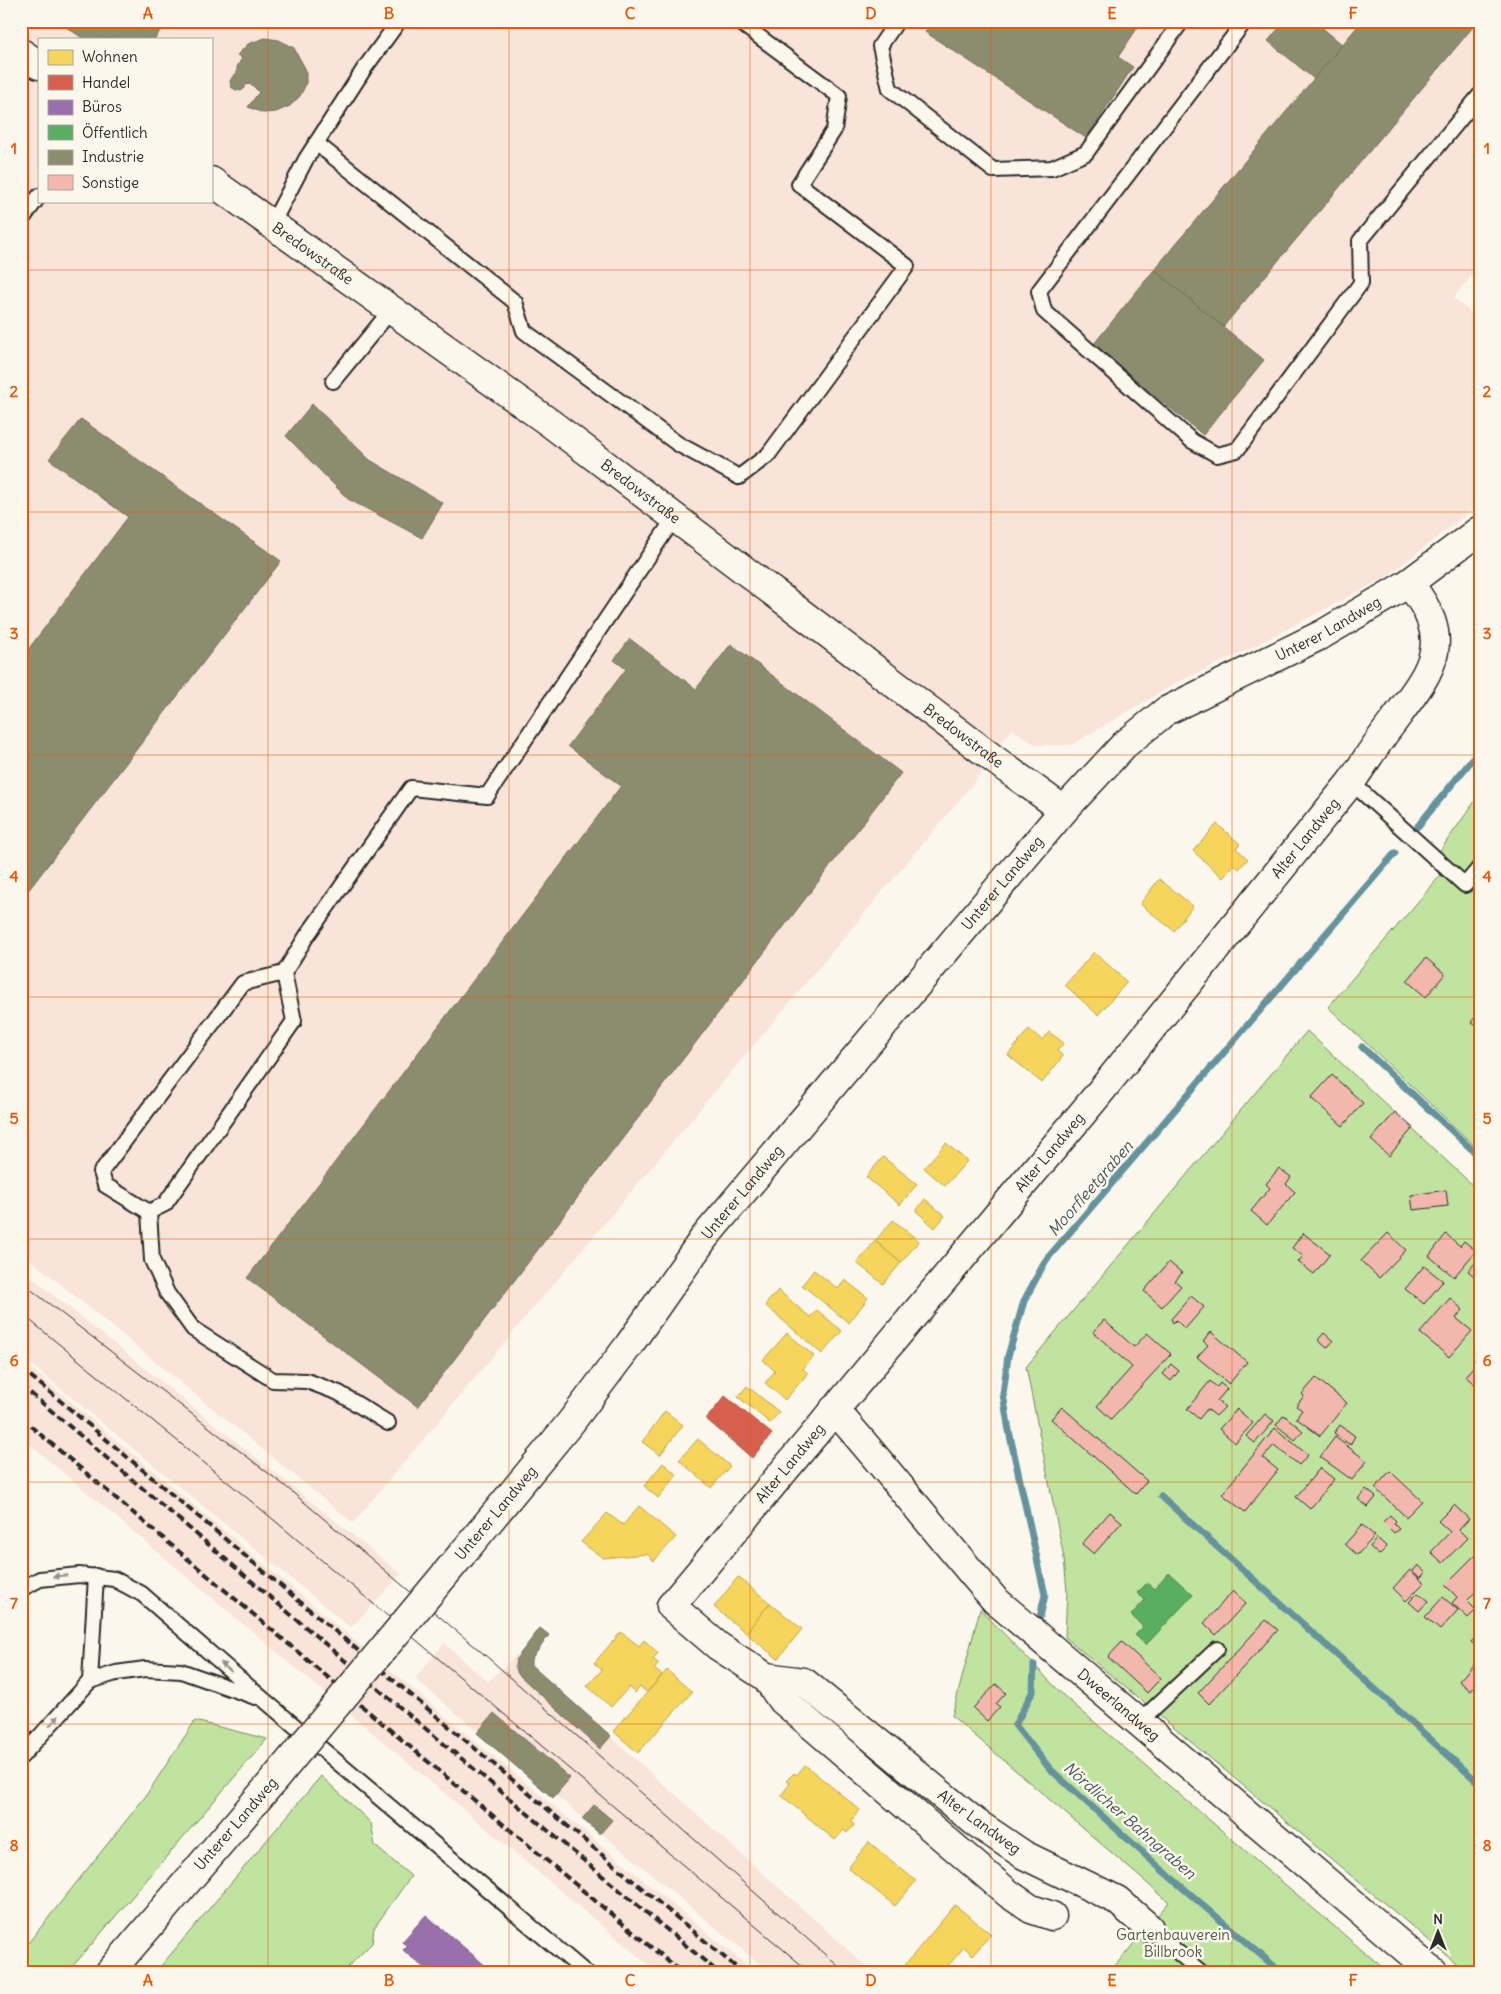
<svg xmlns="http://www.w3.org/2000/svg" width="1501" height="1994" font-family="Delius,sans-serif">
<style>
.built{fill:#f8e4d9;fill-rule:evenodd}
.green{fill:#c0e49f;stroke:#768865}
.homes{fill:#f6d55c;stroke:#b9a24d}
.shops{fill:#d6604d;stroke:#a35043}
.offices{fill:#9970ab;stroke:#785b85}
.public{fill:#5aae61;stroke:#4c8751}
.industry{fill:#8c8c6e;stroke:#6f6f5a}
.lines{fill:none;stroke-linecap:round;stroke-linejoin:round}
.stream{stroke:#65939d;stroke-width:7}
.building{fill:#f2b8ae;stroke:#2b2b2b}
.service-casing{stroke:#2b2b2b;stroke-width:18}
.minor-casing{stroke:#2b2b2b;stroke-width:31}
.tertiary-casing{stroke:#2b2b2b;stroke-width:31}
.secondary-casing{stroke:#2b2b2b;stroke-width:31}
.service{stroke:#fbf7ec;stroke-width:14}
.minor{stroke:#fbf7ec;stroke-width:28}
.tertiary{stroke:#fbf7ec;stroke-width:28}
.secondary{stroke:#fbf7ec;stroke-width:28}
.tram{stroke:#2b2b2b;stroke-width:1}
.rail{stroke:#2b2b2b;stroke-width:4;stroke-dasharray:8 4;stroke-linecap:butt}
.secondary-bridge-casing{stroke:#2b2b2b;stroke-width:31;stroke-linecap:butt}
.secondary-bridge{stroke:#fbf7ec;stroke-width:28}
.oneway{fill:#93918c}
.grid{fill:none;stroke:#e8590c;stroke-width:1;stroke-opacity:0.55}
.labels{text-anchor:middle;stroke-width:5;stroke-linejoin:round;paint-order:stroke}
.street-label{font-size:15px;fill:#2b2b2b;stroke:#fbf7ec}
.park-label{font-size:15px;fill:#505948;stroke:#fbf7ec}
.water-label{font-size:16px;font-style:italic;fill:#43565a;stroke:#fbf7ec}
.neatline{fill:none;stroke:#e8590c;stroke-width:2}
.grid-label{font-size:16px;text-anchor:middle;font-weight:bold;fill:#e8590c}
</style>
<rect width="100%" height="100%" fill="#fbf7ec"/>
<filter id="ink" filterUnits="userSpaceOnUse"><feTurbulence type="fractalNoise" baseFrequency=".02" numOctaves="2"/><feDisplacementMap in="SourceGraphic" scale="10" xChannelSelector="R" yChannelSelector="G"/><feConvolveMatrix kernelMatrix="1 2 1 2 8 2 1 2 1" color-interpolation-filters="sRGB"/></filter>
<g filter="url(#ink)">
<g class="built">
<path d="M21,21H1480V265L1453,298L1480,320V504L1386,577L1249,649L1176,683L1071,745H1036L1012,729L972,785L353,1523L21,1252ZM39,39H211V201H39Z"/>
<path d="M21,1269L401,1574L351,1628L21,1356Z"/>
<path d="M21,1360L446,1717L756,1973H658L21,1437Z"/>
<path d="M444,1643L488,1682L518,1654L874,1973H771L415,1679Z"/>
</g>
<g class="green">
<path d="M1480,794V1151L1328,1007L1451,863L1439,852Z"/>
<path d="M1307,1031L1480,1192V1973H1468L1065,1637L1067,1592L1064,1558L1026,1367Z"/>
<path d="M980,1609L1065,1697L1389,1973H1109L1169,1902L952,1716Z"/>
<path d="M195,1721L267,1739L67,1973H21V1952L145,1797Z"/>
<path d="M321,1776L371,1823L375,1846L411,1876L374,1928L372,1943L342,1973H155Z"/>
</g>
<g class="homes">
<path d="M1217,824L1240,844L1236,848L1248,859L1239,869L1234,865L1223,878L1193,851Z"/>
<path d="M1159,879L1193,906L1174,931L1140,904Z"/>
<path d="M1094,952L1127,982L1098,1015L1065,985Z"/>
<path d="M1029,1029L1042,1040L1049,1032L1064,1043L1057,1051L1063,1056L1042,1083L1008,1055Z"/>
<path d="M946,1143L967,1161L945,1186L924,1168Z"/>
<path d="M883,1157L917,1184L900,1205L866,1177Z"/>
<path d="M925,1199L945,1216L935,1228L916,1211Z"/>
<path d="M893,1220L919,1241L901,1263L875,1241Z"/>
<path d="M875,1241L901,1263L883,1284L857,1263Z"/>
<path d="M814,1270L838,1289L845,1280L868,1298L849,1323L802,1285Z"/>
<path d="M778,1290L810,1317L817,1310L842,1331L822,1354L765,1305Z"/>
<path d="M787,1333L814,1356L803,1369L808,1373L785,1400L765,1383L775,1371L763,1360Z"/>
<path d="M747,1386L779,1412L770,1423L738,1397Z"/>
<path d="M665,1411L683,1425L660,1455L642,1442Z"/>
<path d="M698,1439L730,1466L711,1488L679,1460Z"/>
<path d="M663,1463L677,1475L658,1498L644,1486Z"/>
<path d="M639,1506L676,1537L654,1561L647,1554L603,1558L581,1542L607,1513L623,1525Z"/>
<path d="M738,1577L770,1603L746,1633L714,1607Z"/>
<path d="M770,1603L802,1629L778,1659L746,1633Z"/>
<path d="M621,1632L639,1646L644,1640L658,1653L653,1659L659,1664L654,1669L662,1675L647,1692L640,1687L635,1693L629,1687L611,1707L587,1686L602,1670L594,1663Z"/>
<path d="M667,1670L692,1692L638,1753L613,1731Z"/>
<path d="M805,1765L860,1810L851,1821L854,1825L847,1833L844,1830L835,1840L781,1795L790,1784L786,1781L794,1773L797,1775Z"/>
<path d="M869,1842L916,1881L895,1906L848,1868Z"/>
<path d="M955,1905L991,1934L973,1955L964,1947L942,1973H898Z"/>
</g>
<path class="shops" d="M725,1396L772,1434L752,1458L706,1419Z"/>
<path class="offices" d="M426,1915L494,1973H430L403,1950L407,1946L402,1942Z"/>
<path class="public" d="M1169,1573L1193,1595L1146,1645L1135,1635L1143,1627L1131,1615L1145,1600L1137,1593L1147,1583L1154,1589Z"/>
<g class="industry">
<path d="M57,21H166L155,39H84Z"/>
<path d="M932,21H1142L1118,57L1133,67L1086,138L925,32Z"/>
<path d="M1285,21H1314L1343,45L1314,79L1268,41Z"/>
<path d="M1362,21H1478L1223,327L1154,270Z"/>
<path d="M265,38L279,40L294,48L306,70V84L300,96L290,106L276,112L263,113L248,107L259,92L251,84L245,85V88L241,91L236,90L231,87L230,81L233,76L237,73V67L242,58L237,55L248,44Z"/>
<path d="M1154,270L1264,360L1203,435L1093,345Z"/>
<path d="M312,404L370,460L443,503L422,538L348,499L286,436Z"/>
<path d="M81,419L281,561L21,900V659L128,517L49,459Z"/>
<path d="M630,639L696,689L731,644L901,773L418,1407L247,1278L621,786L568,746L626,669L614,660Z"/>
<path d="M540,1628L549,1635L531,1660V1665L611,1736L600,1749L518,1674L515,1666L516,1659Z"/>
<path d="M494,1713L570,1778L553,1798L477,1733Z"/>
<path d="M594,1805L612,1820L600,1834L582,1819Z"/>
</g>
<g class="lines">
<g class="stream">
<path d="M1418,826L1480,750"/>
<path d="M1362,1047L1480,1157"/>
<path d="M1161,1496L1480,1784"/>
<path d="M1040,1617L1045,1595L1009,1431L1003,1394L1008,1356L1024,1301L1046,1260L1395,853"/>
<path d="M1034,1665L1033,1691L1015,1725L1050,1769L1161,1869L1282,1973"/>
</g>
</g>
<g class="building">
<path d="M1426,958L1445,974L1426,997L1407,981Z"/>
<path d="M1480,1012V1029L1471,1022Z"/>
<path d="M1332,1075L1363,1103L1343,1126L1311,1098Z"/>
<path d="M1395,1112L1413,1128L1389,1156L1371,1140Z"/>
<path d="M1279,1168L1291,1177L1286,1184L1295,1192L1267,1225L1251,1211L1270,1188L1266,1184Z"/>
<path d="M1446,1190L1448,1206L1413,1210L1411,1195Z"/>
<path d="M1303,1233L1330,1254L1314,1274L1298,1262L1303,1256L1292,1248Z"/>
<path d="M1388,1233L1406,1250L1379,1278L1361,1261Z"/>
<path d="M1446,1234L1460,1246L1464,1241L1476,1251L1454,1277L1429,1256Z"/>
<path d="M1169,1262L1182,1273L1175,1281L1181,1286L1162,1307L1144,1291Z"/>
<path d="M1476,1262L1480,1266V1281L1468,1271Z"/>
<path d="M1424,1266L1443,1281L1424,1304L1405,1289Z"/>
<path d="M1191,1296L1204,1307L1185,1329L1176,1320L1173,1323L1171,1319Z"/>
<path d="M1450,1298L1463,1310L1456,1318L1472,1331L1449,1357L1420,1333Z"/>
<path d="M1104,1320L1134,1347L1147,1333L1171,1354L1111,1419L1097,1406L1132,1367L1093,1332Z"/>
<path d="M1211,1332L1247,1362L1229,1384L1197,1357L1208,1345L1203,1341Z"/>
<path d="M1324,1333L1333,1341L1327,1348L1318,1340Z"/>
<path d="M1480,1359V1389L1465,1376Z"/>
<path d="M1171,1364L1179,1371L1171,1381L1163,1374Z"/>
<path d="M1316,1378L1347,1403L1320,1436L1296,1418L1302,1410L1296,1406L1304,1396L1302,1394Z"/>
<path d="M1210,1381L1217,1387L1220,1383L1227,1389L1217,1401L1225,1407L1216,1416L1207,1409L1199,1419L1187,1409Z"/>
<path d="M1062,1407L1147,1481L1136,1494L1051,1419Z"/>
<path d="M1237,1409L1253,1423L1235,1443L1219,1429Z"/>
<path d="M1265,1414L1274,1421L1255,1443L1246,1436Z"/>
<path d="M1284,1415L1303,1431L1295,1440L1276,1425Z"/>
<path d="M1340,1425L1355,1436L1350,1445L1334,1433Z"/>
<path d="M1275,1428L1308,1455L1299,1465L1274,1445L1263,1458L1278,1470L1245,1512L1222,1494Z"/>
<path d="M1335,1437L1367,1461L1352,1480L1320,1457Z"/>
<path d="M1320,1468L1334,1479L1310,1509L1296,1497Z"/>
<path d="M1390,1471L1422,1501L1406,1517L1375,1488Z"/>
<path d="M1366,1489L1376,1497L1368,1507L1358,1499Z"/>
<path d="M1454,1505L1469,1519L1459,1530L1467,1538L1443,1563L1431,1552L1450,1532L1438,1521Z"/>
<path d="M1110,1512L1122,1522L1094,1554L1082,1544Z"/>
<path d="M1390,1515L1396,1521L1394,1524L1399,1529L1394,1533L1383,1522Z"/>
<path d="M1362,1525L1375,1536L1357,1555L1345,1544Z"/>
<path d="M1377,1538L1387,1547L1379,1555L1370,1547Z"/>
<path d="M1480,1550V1592L1477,1590L1467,1601L1476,1610L1468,1618L1452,1603L1457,1597L1445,1585Z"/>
<path d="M1418,1565L1426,1572L1420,1578L1413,1571Z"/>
<path d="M1410,1570L1424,1583L1406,1601L1393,1588Z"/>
<path d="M1233,1591L1246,1603L1216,1635L1204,1623Z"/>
<path d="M1418,1593L1428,1601L1419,1611L1409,1602Z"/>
<path d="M1443,1597L1458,1610L1440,1630L1425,1617Z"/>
<path d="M1266,1620L1278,1630L1209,1704L1198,1693Z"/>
<path d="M1480,1632V1649L1471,1642Z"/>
<path d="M1122,1642L1161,1678L1147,1693L1108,1657Z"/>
<path d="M1480,1657V1680L1471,1691L1459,1681Z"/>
<path d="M996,1684L1006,1693L996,1704L1000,1707L987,1721L973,1708Z"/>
</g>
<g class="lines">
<defs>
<g id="service">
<path d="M897,21L880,46L890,89L993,170L1052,168L1086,153L1182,21"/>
<path d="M1245,21L1039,291L1044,311L1192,441L1217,455L1237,450L1361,283L1360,241L1480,95"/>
<path d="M316,143L515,302L524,331L678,444L739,477L768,455L907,266L799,184L834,130L839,96L738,21"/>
<path d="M21,221L39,196"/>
<path d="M272,224L306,159L364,69L399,21"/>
<path d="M333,381L392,309"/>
<path d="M1351,782L1465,885L1480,867"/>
<path d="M284,973L294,1021L165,1204L149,1212L105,1185L101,1172L243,983L284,973L306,937L411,788L487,796L675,517"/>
<path d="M149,1212L152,1260L167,1293L193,1329L273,1380L307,1381L339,1393L388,1423"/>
<path d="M21,1589L40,1579L79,1575L114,1579L142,1594L263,1699L586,1973"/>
<path d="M90,1681L96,1576"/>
<path d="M1138,1723L1217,1649"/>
<path d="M21,1757L90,1681L116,1673L145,1669L181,1671L255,1697"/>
<path d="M1149,1928L1202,1973"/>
</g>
<g id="minor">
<path id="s1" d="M834,1409C889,1471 940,1537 995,1600L1434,1973"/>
<path d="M766,1677L780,1698L1009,1894L1031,1909L1052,1916"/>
<path id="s2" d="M1149,1928L1117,1900L1024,1855L975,1822L804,1682L766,1677L718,1646L671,1606L1096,1097L1351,782C1365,762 1378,741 1393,722C1432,669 1456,643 1409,583"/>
</g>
<g id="tertiary">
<path d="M21,53L39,65"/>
<path id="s3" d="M211,181L550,423L1003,766L1064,810"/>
</g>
<g id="secondary">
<path id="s4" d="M462,1554L571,1422L629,1345L704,1238L1064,810L1124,745L1166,711L1323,634L1409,583L1480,530"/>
<path d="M109,1973L273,1781"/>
</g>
</defs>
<use href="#service" class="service-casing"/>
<use href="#minor" class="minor-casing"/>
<use href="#tertiary" class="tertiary-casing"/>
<use href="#secondary" class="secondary-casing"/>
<use href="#service" class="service"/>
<use href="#minor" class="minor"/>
<use href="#tertiary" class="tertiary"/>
<use href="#secondary" class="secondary"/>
<g class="tram">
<path d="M21,1282L285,1486L485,1655L846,1973"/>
<path d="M21,1313L268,1515L811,1973"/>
</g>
<g class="rail">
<path d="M21,1368L743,1973"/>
<path d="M21,1385L390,1699L719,1973"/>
<path d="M21,1418L408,1745L682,1973"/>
</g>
<defs>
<path id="secondary-bridge" d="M273,1781L462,1554"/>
</defs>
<use href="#secondary-bridge" class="secondary-bridge-casing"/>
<use href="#secondary-bridge" class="secondary-bridge"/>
</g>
<defs><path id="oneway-solid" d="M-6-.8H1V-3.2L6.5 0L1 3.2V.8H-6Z" transform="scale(1.25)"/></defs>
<g class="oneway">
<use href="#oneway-solid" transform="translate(60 1576) rotate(175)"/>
<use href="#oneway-solid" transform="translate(226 1667) rotate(-139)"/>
<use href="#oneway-solid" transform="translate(54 1721) rotate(-48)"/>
</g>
</g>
<path class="grid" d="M268,21V1973M509,21V1973M750,21V1973M991,21V1973M1232,21V1973M21,270H1480M21,512H1480M21,755H1480M21,997H1480M21,1239H1480M21,1482H1480M21,1724H1480"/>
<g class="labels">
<g class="street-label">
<text dy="5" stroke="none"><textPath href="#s3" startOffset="125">Bredowstraße</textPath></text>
<text dy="5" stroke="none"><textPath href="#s3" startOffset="530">Bredowstraße</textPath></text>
<text dy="5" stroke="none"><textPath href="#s4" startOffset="1282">Unterer Landweg</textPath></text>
<text dy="5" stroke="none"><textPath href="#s3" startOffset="935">Bredowstraße</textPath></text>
<text dy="5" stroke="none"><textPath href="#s2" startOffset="1579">Alter Landweg</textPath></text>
<text dy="5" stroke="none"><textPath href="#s4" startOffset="862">Unterer Landweg</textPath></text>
<text dy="5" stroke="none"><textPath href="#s2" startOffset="1174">Alter Landweg</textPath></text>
<text dy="5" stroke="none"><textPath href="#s4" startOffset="458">Unterer Landweg</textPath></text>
<text dy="5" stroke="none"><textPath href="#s2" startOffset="769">Alter Landweg</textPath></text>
<text transform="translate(496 1513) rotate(-50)" y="5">Unterer Landweg</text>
<text dy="5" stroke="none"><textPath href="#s1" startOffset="412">Dweerlandweg</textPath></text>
<text transform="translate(979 1822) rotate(36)" y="5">Alter Landweg</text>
<text transform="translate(236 1824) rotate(-49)" y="5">Unterer Landweg</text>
</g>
<g class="park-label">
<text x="1173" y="1940">Gartenbauverein<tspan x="1173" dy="17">Billbrook</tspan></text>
</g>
<g class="water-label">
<text transform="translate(1090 1188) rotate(-49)" y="6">Moorfleetgraben</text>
<text transform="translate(1130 1820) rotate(41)" y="6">Nördlicher Bahngraben</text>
</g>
</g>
<rect width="1501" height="1994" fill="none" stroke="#fbf7ec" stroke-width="55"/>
<rect x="38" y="38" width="175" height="165" fill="#fbf7ec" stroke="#a8a59f"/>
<rect x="48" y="50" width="25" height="15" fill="#f6d55c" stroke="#a8a59f"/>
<text x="82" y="62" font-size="15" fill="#2b2b2b">Wohnen</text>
<rect x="48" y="75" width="25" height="15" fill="#d6604d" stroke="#a8a59f"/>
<text x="82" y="88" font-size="15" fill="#2b2b2b">Handel</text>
<rect x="48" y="100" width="25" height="15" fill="#9970ab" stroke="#a8a59f"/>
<text x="82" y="112" font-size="15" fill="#2b2b2b">Büros</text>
<rect x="48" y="125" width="25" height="15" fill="#5aae61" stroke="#a8a59f"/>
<text x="82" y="138" font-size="15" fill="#2b2b2b">Öffentlich</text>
<rect x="48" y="150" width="25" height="15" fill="#8c8c6e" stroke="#a8a59f"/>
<text x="82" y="162" font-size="15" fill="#2b2b2b">Industrie</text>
<rect x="48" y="175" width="25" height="15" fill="#f2b8ae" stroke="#a8a59f"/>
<text x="82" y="188" font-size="15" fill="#2b2b2b">Sonstige</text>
<g transform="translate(1438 1932)" stroke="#fbf7ec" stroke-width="4" paint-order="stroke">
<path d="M0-4L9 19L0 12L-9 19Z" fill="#2b2b2b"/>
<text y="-8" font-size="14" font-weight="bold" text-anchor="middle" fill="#2b2b2b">N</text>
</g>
<rect x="28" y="28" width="1446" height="1938" class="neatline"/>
<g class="grid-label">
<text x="148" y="19">A</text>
<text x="389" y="19">B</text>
<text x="630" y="19">C</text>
<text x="871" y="19">D</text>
<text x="1112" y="19">E</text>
<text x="1353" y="19">F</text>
<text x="14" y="154">1</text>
<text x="1487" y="154">1</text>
<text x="14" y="397">2</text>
<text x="1487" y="397">2</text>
<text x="14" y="639">3</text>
<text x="1487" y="639">3</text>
<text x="14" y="882">4</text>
<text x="1487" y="882">4</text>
<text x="14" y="1124">5</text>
<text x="1487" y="1124">5</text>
<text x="14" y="1366">6</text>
<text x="1487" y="1366">6</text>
<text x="14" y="1609">7</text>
<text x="1487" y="1609">7</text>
<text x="14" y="1851">8</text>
<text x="1487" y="1851">8</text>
<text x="148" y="1986">A</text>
<text x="389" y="1986">B</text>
<text x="630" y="1986">C</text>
<text x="871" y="1986">D</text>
<text x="1112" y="1986">E</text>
<text x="1353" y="1986">F</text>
</g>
</svg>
